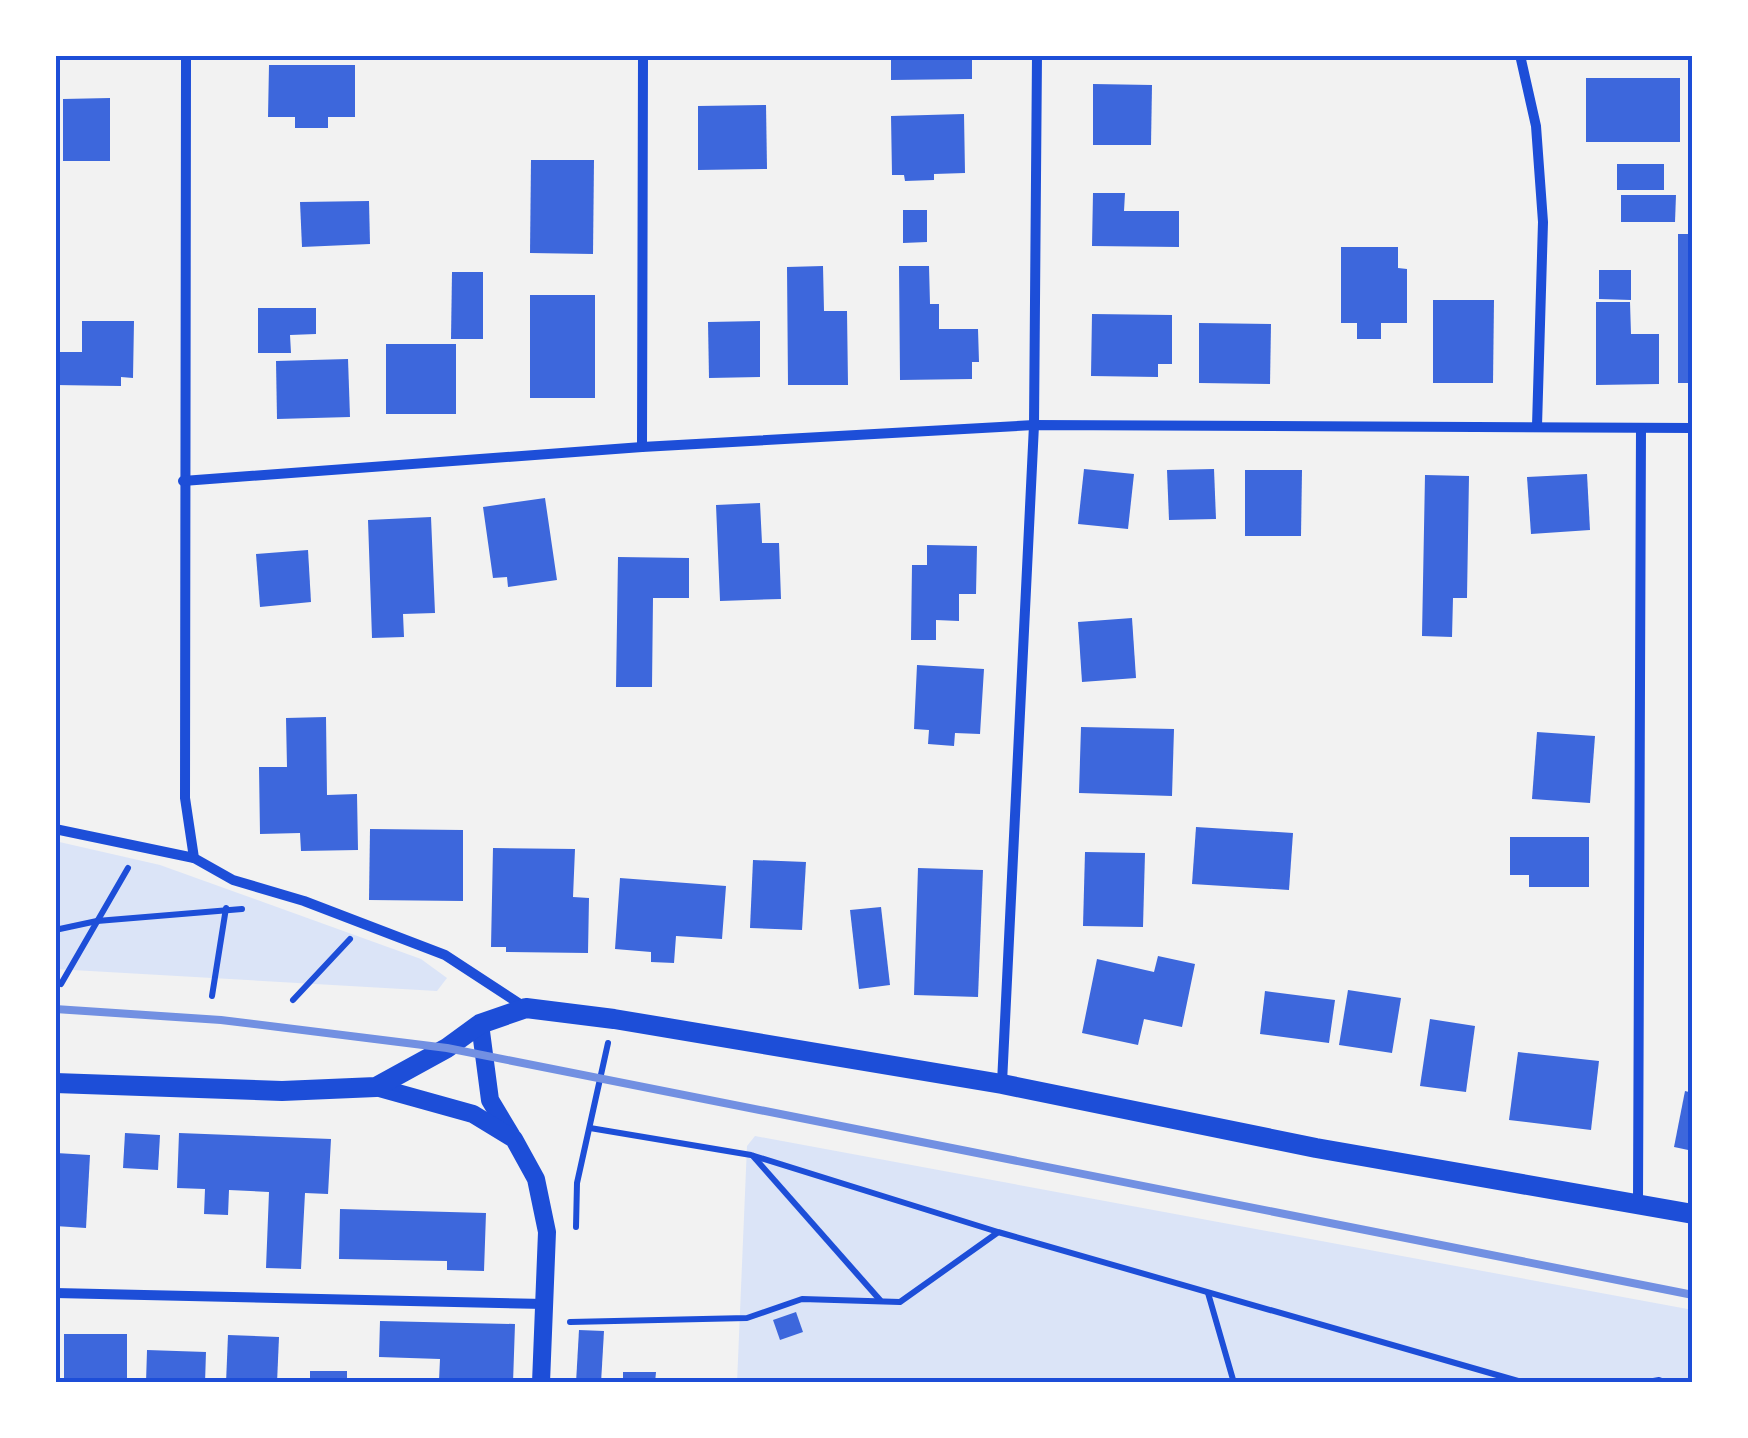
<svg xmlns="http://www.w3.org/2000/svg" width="1748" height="1438" font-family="'Fira Sans Condensed',sans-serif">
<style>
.green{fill:#dbe4f7}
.building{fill:#3d67dc}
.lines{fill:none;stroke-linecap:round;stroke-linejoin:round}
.path{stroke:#1d4ed8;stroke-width:6}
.minor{stroke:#1d4ed8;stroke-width:10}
.tertiary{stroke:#1d4ed8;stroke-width:18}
.secondary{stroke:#1d4ed8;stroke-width:20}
.rail{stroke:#7290e2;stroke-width:8}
.neatline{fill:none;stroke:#1d4ed8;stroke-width:4}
</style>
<rect width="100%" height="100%" fill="#f2f2f2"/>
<g class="green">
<path d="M55,841L160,865L421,959L447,978L437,991L55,969Z"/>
<path d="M755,1136L1693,1310V1383H737L747,1146Z"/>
</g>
<g class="building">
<rect x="507" y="55" width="74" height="4"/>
<path d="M891,55H972V79L891,80Z"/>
<path d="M269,65H355V117H328V128H295V117H268Z"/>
<rect x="1586" y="78" width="94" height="64"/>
<path d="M1093,84L1152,85L1151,145H1093Z"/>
<path d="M110,98V161H63V99Z"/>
<path d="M766,105L767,169L698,170V106Z"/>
<path d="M964,114L965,173L934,174V180L905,181L904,175H892L891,116Z"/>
<path d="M531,160H594L593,254L530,253Z"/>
<rect x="1617" y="164" width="47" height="26"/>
<path d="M1093,193H1125L1124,211H1179V247L1092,246Z"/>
<path d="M1621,195H1676L1675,222H1621Z"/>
<path d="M369,201L370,244L302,247L300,202Z"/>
<path d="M903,210H927V242L903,243Z"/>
<rect x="1678" y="234" width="15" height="149"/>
<path d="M1341,247H1398V268L1407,269V323H1381V339H1357V323H1341Z"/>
<path d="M823,266L824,311H847L848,385H788L787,267Z"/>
<path d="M899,266H929L930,304H939V329H978L979,362H972V379L900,380Z"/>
<path d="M1599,270H1631V300L1599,299Z"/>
<path d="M452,272H483V339H451Z"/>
<rect x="530" y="295" width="65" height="103"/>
<path d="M1433,300H1494L1493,383H1433Z"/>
<path d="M1596,302H1630L1631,334H1659V384L1596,385Z"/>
<path d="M258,308H316V334L290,335L291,353H258Z"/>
<path d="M1092,314L1172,315V364H1158V377L1091,376Z"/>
<path d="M82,321H134L133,378L121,377V386L55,385V352H82Z"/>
<path d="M760,321V377L709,378L708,322Z"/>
<path d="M1199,323L1271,324L1270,384L1199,383Z"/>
<rect x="386" y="344" width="70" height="70"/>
<path d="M348,359L350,417L277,419L276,361Z"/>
<path d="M1084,469L1134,474L1128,529L1078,524Z"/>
<path d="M1214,469L1216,519L1169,520L1167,470Z"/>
<path d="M1245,470H1302L1301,536H1245Z"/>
<path d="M1587,474L1590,530L1531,534L1527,477Z"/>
<path d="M1425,475L1469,476L1467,598H1453L1452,637L1422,636Z"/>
<path d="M545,498L557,580L508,587L507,577L493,578L483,507Z"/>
<path d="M760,503L762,543H779L781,599L720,601L716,505Z"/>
<path d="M431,517L435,613L403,614L404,637L372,638L368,520Z"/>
<path d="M927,545L977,546L976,594H959V621L936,620V640H911L912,565H927Z"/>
<path d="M308,550L311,602L260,607L256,554Z"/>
<path d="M618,557L689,558V598H653L652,687H616Z"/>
<path d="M1132,618L1136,678L1082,682L1078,622Z"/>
<path d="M917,665L984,669L980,734L955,733L954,746L928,744L929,730L914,729Z"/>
<path d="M326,717L327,795L357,794L358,850L301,851L300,833L260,834L259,767H287L286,718Z"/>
<path d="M1081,727L1174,729L1172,796L1079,793Z"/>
<path d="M1537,732L1595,736L1590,803L1532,799Z"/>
<path d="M1196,827L1293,833L1289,890L1192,884Z"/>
<path d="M370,829L463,830V901L369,900Z"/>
<path d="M1510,837H1589V887H1529V875H1510Z"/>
<path d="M493,848L575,849L573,897L589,898L588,953L506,952V947H491Z"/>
<path d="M1085,852L1145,853L1143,927L1083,926Z"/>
<path d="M753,860L806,862L802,930L750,928Z"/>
<path d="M918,868L983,870L978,997L914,995Z"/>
<path d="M620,878L726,886L722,939L676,936L674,963L651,962V952L615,949Z"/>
<path d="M881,907L890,985L859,989L850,910Z"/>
<path d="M1158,956L1195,964L1182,1027L1144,1019L1138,1045L1082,1033L1097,959L1154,972Z"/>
<path d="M1348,990L1401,998L1392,1053L1339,1045Z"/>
<path d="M1265,991L1335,1000L1329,1043L1260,1034Z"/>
<path d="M1430,1019L1475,1026L1466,1092L1420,1086Z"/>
<path d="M1518,1052L1599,1061L1591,1130L1509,1120Z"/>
<path d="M1685,1091L1693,1093V1151L1674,1147Z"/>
<path d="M125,1133L160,1135L158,1170L123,1168Z"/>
<path d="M179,1133L331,1139L328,1194L305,1193L301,1269L266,1268L269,1192L229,1190L228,1215L204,1214L205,1189L177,1188Z"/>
<path d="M56,1153L90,1155L86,1228L55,1226Z"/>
<path d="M340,1209L486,1213L484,1271L447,1270V1261L339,1259Z"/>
<path d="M796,1312L803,1332L780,1340L773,1320Z"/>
<path d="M380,1321L515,1324L513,1383L439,1381L440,1359L379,1357Z"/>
<path d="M579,1330L604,1331L601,1383H576Z"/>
<rect x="64" y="1334" width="63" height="49"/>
<path d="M228,1335L279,1337L277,1383H226Z"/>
<path d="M147,1350L206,1352L205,1383H146Z"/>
<rect x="310" y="1371" width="37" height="12"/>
<path d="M623,1372H656L655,1383H623Z"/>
</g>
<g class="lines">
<g class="path">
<path d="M55,930L97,921L242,909"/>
<path d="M61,984L128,868"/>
<path d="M212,996L226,908"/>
<path d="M293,1000L350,939"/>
<path d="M590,1128L751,1155L998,1232L1525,1383"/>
<path d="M753,1156L880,1300"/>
<path d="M576,1227L577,1183L608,1043"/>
<path d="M1208,1293L1234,1383"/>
<path d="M570,1322L747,1318L802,1299L900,1302L997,1233"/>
<path d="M1642,1383L1659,1380L1667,1383"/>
</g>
<g class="minor">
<path d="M186,55L185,798L194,858L233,880L304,901L445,955L526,1008"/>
<path d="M1520,55L1536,126L1543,222L1537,426"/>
<path d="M642,447L643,55"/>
<path d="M183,481L642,447L1034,425L1693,428"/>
<path d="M55,829L194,858"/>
<path d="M1002,1083L1034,425L1037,55"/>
<path d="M1638,1203L1641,428"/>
<path d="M55,1293L545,1304"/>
</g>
<g class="tertiary">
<path d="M480,1024L490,1100L511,1135"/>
<path d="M376,1087L473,1114L514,1139L536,1179L547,1232L541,1383"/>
</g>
<path class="secondary" d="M55,1083L282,1091L376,1087L447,1048L480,1024L526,1008L614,1019L1002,1084L1316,1148L1693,1214"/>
<path class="rail" d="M55,1009L221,1020L447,1048L1693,1295"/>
</g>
<rect width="1748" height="1438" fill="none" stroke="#ffffff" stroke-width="115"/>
<rect x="58" y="58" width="1632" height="1322" class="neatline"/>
</svg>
